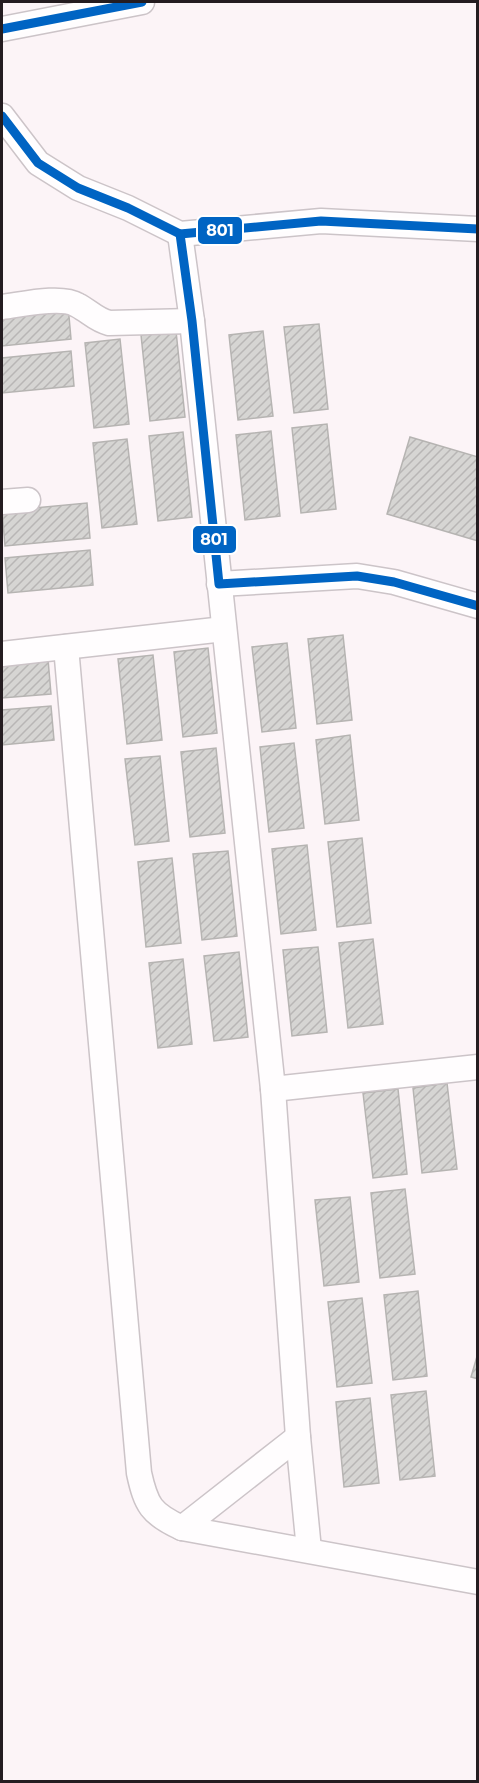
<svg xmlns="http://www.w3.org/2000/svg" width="479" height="1783" font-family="Montserrat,sans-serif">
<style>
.building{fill:url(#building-hatch);stroke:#b6b4b2;stroke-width:1.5}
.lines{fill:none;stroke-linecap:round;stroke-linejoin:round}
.street-casing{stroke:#ccc4c8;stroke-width:27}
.street{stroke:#fffdfe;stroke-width:24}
.bus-1-casing{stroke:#fff;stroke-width:14}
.bus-1{stroke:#0064c3;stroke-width:9}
.line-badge{stroke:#fff;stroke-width:2}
.badge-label{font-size:16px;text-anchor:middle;font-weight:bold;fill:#fff}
</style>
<defs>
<pattern id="building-hatch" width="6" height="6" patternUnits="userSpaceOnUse" patternTransform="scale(1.5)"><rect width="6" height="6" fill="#d6d5d3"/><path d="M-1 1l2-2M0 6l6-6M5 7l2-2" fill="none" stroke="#b8b6b5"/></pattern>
</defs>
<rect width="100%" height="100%" fill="#fcf4f7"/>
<g class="building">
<path d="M68,305L71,339L2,346V310Z"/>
<path d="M319,324L328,409L294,413L284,327Z"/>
<path d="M176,331L185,417L150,421L141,335Z"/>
<path d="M263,331L273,416L238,420L229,335Z"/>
<path d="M120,339L129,424L94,428L85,343Z"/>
<path d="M71,351L74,386L2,393V358Z"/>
<path d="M327,424L336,509L301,513L292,428Z"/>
<path d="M271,431L280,516L245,520L236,435Z"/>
<path d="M183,432L192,517L158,521L149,436Z"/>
<path d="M410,437L478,457V541L387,514Z"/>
<path d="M127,439L137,524L102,528L93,443Z"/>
<path d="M87,503L90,538L5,546L2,511Z"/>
<path d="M90,550L93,585L8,593L5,558Z"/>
<path d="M343,635L352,720L317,724L308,639Z"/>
<path d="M287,643L296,728L262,732L252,647Z"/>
<path d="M208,648L217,733L183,737L174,652Z"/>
<path d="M153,655L162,740L127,744L118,659Z"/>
<path d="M48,659L51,694L2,698V663Z"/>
<path d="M51,706L54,740L2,745V710Z"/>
<path d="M350,735L359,820L325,824L316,740Z"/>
<path d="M294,743L304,828L269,832L260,747Z"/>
<path d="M216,748L225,833L190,837L181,752Z"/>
<path d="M160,756L169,841L135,845L125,759Z"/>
<path d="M362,838L371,923L337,927L328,842Z"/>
<path d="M307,845L316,930L281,934L272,849Z"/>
<path d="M228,851L237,936L202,940L193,854Z"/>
<path d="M172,858L181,943L146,947L138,862Z"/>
<path d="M373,939L383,1024L348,1028L339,943Z"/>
<path d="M318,947L327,1032L292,1036L283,950Z"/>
<path d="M239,952L248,1037L214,1041L204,956Z"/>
<path d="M183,959L192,1044L158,1048L149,963Z"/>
<path d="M447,1083L457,1169L422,1173L413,1088Z"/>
<path d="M398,1089L407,1174L373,1178L363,1093Z"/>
<path d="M405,1189L415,1274L380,1278L371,1193Z"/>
<path d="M350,1197L359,1282L324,1286L315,1200Z"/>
<path d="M418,1291L427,1376L393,1380L384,1295Z"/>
<path d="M362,1298L372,1383L337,1387L328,1302Z"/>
<path d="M478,1353V1379L471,1377Z"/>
<path d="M426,1391L435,1476L400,1480L391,1395Z"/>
<path d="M370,1398L379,1483L344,1487L336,1402Z"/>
</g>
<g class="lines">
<defs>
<g id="street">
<path d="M2,29L142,2"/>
<path d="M2,116L38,163L78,188L128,208L180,234L321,221L478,229"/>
<path d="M180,234L192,321L273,1089L298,1437L309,1550"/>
<path d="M2,307C20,305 61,295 77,305C89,311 96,320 109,323L192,321"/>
<path d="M2,502L28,500"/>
<path d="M219,584L357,576L394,582L478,606"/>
<path d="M66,647L139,1473C146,1505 151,1514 182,1528L478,1582"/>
<path d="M2,654L224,629"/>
<path d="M273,1089L478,1067"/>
<path d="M182,1528L298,1437"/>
</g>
</defs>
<use href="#street" class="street-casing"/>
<use href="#street" class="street"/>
<defs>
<g id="bus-1">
<path d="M2,29L142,2"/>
<path d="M2,116L38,163L78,188L128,208L180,234L321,221L478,229"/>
<path d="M180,234L192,321L219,584L357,576L394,582L478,606"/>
</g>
</defs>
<use href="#bus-1" class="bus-1-casing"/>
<use href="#bus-1" class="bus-1"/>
</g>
<g class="line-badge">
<rect x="197" y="216" width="46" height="29" rx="6" fill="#0064c3"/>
<rect x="192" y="525" width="45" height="29" rx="6" fill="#0064c3"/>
</g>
<g class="badge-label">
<text x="220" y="236">801</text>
<text x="214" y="545">801</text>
</g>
<rect width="479" height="1783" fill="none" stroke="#241c20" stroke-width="6"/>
</svg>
